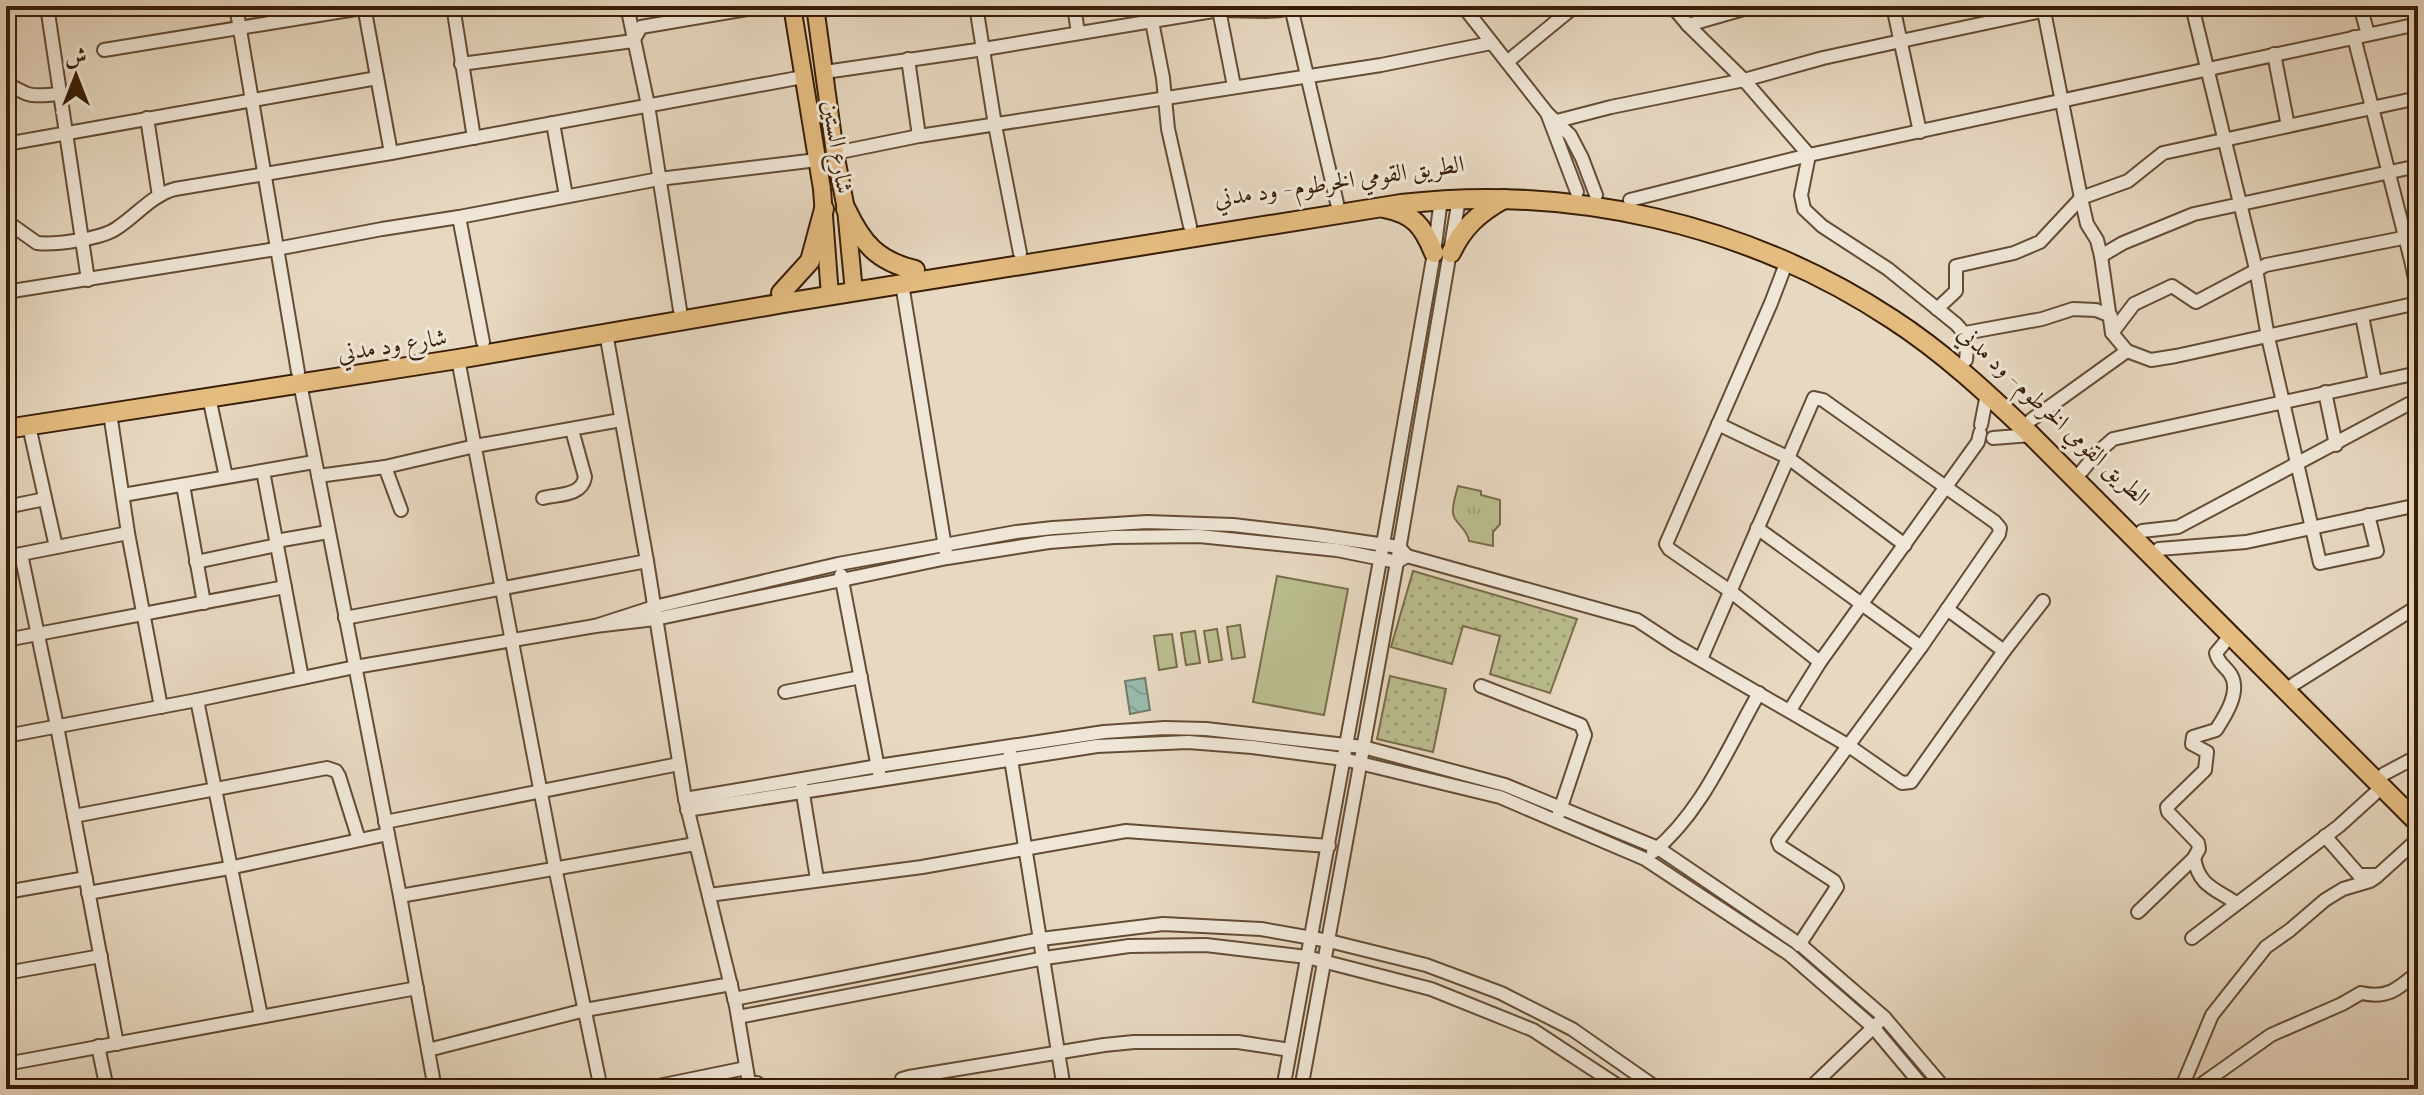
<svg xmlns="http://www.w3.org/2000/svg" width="2424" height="1095" font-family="'IM FELL French Canon',Amiri,serif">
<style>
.grass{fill:url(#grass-tufts);stroke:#796d4a;stroke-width:2}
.park{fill:url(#park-dots);stroke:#796d4a;stroke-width:2}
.garden{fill:#babd8f;stroke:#796d4a;stroke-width:2}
.water{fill:url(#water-waves);stroke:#727c69;stroke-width:2}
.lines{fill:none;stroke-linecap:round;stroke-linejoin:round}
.minor-casing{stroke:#644c34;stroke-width:16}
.major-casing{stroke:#381d05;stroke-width:20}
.highway-casing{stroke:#381d05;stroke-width:22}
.minor{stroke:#efe6d7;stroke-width:12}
.major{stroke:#e4bc80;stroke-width:16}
.highway{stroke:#e4bc80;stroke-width:18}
.labels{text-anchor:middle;stroke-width:6;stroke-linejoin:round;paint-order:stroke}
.street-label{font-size:24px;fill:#381d05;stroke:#efe6d7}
</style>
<defs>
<pattern id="grass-tufts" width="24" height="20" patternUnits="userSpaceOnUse" patternTransform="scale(2)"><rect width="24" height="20" fill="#babd8f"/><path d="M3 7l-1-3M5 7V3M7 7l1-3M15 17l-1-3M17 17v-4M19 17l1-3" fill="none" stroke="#a1a27a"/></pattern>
<pattern id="park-dots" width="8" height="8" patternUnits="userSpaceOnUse" patternTransform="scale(2)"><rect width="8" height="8" fill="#babd8f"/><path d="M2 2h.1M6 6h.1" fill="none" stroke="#a1a27a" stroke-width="1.8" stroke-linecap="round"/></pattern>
<pattern id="water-waves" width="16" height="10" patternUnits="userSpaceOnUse" patternTransform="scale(2)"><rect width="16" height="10" fill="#98bbac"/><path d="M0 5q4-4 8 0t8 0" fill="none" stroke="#84a092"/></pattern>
</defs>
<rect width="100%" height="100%" fill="#e7d8c1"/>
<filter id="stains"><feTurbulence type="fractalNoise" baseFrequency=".0025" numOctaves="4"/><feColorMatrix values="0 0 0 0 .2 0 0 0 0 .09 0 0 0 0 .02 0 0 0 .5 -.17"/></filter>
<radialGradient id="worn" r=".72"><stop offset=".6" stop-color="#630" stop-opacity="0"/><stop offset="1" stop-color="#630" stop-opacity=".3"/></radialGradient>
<path class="grass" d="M1458,486L1481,491V495L1500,500V524L1493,532V546L1469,541C1467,527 1454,524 1453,513C1452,505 1456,494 1458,486Z"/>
<g class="park">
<path d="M1413,571L1577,619L1550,693L1490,674L1500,636L1463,626L1452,664L1391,647Z"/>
<path d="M1390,676L1446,689L1433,752L1377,739Z"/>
</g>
<g class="garden">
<path d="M1277,576L1348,589L1324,715L1253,702Z"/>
<path d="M1240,625L1245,657L1232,659L1227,627Z"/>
<path d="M1217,629L1222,660L1209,662L1204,631Z"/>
<path d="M1195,631L1200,663L1186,665L1181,633Z"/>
<path d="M1172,634L1177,667L1159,670L1154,636Z"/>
</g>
<path class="water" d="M1145,678L1150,710L1130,714L1125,681Z"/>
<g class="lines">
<defs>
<g id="minor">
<path d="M47,6L88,280"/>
<path d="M236,6L298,372"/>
<path d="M364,6L391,153"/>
<path d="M453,6L474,138"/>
<path d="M627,6L648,105L680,310"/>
<path d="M976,6L995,125L1020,253"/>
<path d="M1074,6L1078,33"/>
<path d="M1149,6L1163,78L1168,129L1190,226"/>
<path d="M1463,6L1547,113L1570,135L1582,158L1596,195"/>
<path d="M1672,6L1688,25L1744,80L1809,155"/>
<path d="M1893,6L1920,132"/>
<path d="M2043,6L2081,198L2087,224L2097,240L2101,256L2112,333L2127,351"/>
<path d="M2192,6L2256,269L2268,337L2320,563L2377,551L2368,515"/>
<path d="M2360,6L2368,34"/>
<path d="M1291,7L1337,203"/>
<path d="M1219,10L1234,86"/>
<path d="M1688,25L1754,6"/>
<path d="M2354,37L2411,260L2418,294"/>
<path d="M104,50L374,6"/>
<path d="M2274,54L2288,126"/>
<path d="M908,59L919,136"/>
<path d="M1507,62L1575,6"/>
<path d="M461,64L633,41L641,27L765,6"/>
<path d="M825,72L984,49L1219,10L1266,11L1281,10L1292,6"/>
<path d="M6,83C32,98 30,96 60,94"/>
<path d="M1547,113L1577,192"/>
<path d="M147,118L159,196"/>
<path d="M1557,121L1611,107L1744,80L1823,58L1901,41L2065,6"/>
<path d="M553,123L566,196"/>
<path d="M6,144L377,78"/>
<path d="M835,153L919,136L1381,65L1491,43"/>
<path d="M1809,155L1801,195L1804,209L1822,226L1888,269L1956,324C1968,336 1968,343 1966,360"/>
<path d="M1630,200L1809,155L2418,24"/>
<path d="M459,217L483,342"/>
<path d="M6,221L37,243C55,245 102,239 117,228C137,215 152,195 175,189L391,153L803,77"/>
<path d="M2101,256L2123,243L2194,214L2418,166"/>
<path d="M1787,261L1771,303L1666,544L1669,549L1730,591L1820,662"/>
<path d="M902,284L946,553"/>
<path d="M6,292L276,249L382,229L459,217L659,179L817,160"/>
<path d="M1937,309L1956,291V266L2014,253L2040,242L2081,198L2128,181L2163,153L2418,98"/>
<path d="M2362,316L2375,382"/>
<path d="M606,333L647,561L685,799L736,1006L750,1089"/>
<path d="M1965,333L2042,319L2073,309L2096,310L2111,316"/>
<path d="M2112,333L2134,304L2172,286L2196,302L2266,265L2418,235"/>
<path d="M458,359L555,867L601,1089"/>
<path d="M300,383L400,896L435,1089"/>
<path d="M2325,392L2336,445"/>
<path d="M209,397L226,477"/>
<path d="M110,413L128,533L161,707"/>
<path d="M2031,420L2127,351L2151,360L2176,356L2418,303"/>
<path d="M1718,424L1787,457L1905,545"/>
<path d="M1981,425L1987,394"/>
<path d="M29,426L56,547"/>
<path d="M1993,438L2031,435"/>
<path d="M385,467L401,510"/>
<path d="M263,471L302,678"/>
<path d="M2082,471L2096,454L2113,439L2418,373"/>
<path d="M318,476L385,467L475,446L621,420"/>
<path d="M183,485L204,603"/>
<path d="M123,495L314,462"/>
<path d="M543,498C559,494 582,496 585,477L572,430"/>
<path d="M6,507L45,499"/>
<path d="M1757,528L1921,647"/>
<path d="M2142,531L2178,527L2418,399"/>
<path d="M276,541L328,532"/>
<path d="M2159,549L2246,542L2418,505"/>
<path d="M21,554L57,726L117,1044"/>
<path d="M6,557L128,533"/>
<path d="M196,562L277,545"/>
<path d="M841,575L879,773"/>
<path d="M1947,609L2004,651"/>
<path d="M345,618L647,561"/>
<path d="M595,626L654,607L838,564L1016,532L1053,528L1147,522L1233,525L1310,534L1399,547L1407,556L1637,620L1675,645L1849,746L1902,783L1911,782L2004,651L2043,601"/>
<path d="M6,640L285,587"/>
<path d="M1701,659L1814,398L1823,400L1995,522L2000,528L1999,534L1921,647L1778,841L1780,846L1834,881L1837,887L1799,945"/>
<path d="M2294,684L2418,606"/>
<path d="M1481,686L1581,725L1585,735L1559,813"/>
<path d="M785,692L861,677"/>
<path d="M197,700L261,1016"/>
<path d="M1790,710L1820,662L1978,442L1980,433"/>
<path d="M6,736L197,700L355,667L595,626L655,619L947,558L1049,542L1114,537L1199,536L1337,550L1397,562L1407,556"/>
<path d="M1010,753L1064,1089"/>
<path d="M2384,774L2418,756"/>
<path d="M802,788L817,879"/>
<path d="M685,799L878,766L1104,732L1165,728L1206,729L1363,747L1505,785L1658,848L1802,946L1884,1017L1945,1089"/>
<path d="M687,810L1097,746L1188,742L1252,747L1343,759L1500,797L1645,859L1789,954L1873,1027L1925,1089"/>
<path d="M74,816L327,768L336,771L339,776L359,840"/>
<path d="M385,822L679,764"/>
<path d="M2325,836L2359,875H2376"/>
<path d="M1653,852C1703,811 1728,747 1759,693"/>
<path d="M2194,858C2199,886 2214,888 2236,903"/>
<path d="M6,892L86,878"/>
<path d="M88,893L229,868L388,834"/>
<path d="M709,895L922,867L1126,831L1329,846"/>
<path d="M400,896L695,844"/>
<path d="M2138,912L2194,858L2199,849L2198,843L2168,812L2167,807L2205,770L2207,752L2192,744L2193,737L2216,730C2225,716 2241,692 2231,675C2226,666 2218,664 2216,653L2230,636"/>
<path d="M2192,938L2339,826L2382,787"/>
<path d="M6,973L101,956"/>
<path d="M734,999L1041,939L1163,924L1261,929L1329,941L1426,965L1501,993L1572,1029L1658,1089"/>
<path d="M738,1017L1045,958L1129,946L1206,945L1307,957L1431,989L1533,1030L1623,1089"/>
<path d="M98,1046L107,1089"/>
<path d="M428,1050L585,1010L731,984"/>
<path d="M6,1064L417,988"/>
<path d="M749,1084L757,1083L764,1089"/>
<path d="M644,1089L746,1068"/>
<path d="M901,1089L902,1079L909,1077L1104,1045L1134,1042H1238L1290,1050"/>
<path d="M1283,1089L1383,544L1434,253L1441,199"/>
<path d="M1301,1089L1397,562L1459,199"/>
<path d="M1809,1089L1879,1022"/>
<path d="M2181,1089L2212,1015L2266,947L2290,930L2325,900L2343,889L2370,881L2376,877L2418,839"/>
<path d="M2195,1089L2271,1035L2342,1004L2361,993C2388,999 2398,989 2418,972"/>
</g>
<g id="major">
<path d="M792,6L822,189L830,296"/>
<path d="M815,6L835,153L846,209L854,292"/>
</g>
<g id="highway">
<path d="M1384,208C1414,214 1423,226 1434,253"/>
<path d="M846,209C862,243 877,261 915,270"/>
<path d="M1451,253C1463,227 1479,213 1504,199"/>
<path d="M781,293L810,261L824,209"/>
<path d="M6,429L458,359L784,303L1401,204C1571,184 1748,224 1892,319C1943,352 1987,393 2031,435L2418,823"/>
</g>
</defs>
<use href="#minor" class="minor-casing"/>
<use href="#major" class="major-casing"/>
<use href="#highway" class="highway-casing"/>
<use href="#minor" class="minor"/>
<use href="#major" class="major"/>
<use href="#highway" class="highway"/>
</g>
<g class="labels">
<g class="street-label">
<text transform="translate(838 147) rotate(81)" y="8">شارع الستين</text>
<text transform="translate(1339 181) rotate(-8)" y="8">الطريق القومي الخرطوم - ود مدني</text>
<text transform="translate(392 345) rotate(-9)" y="8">شارع ود مدني</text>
<text transform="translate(2054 415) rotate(43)" y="8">الطريق القومي الخرطوم - ود مدني</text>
</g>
</g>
<rect width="2424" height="1095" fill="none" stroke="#e7d8c1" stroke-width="32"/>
<rect x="8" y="8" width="2408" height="1079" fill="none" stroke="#381d05" stroke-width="4"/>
<rect x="16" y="16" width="2392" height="1063" fill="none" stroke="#381d05" stroke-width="2"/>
<g transform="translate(76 76)" stroke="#efe6d7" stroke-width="6" paint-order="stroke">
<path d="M0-6L14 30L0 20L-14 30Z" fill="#381d05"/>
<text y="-12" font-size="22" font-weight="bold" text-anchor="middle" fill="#381d05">ش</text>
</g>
<rect width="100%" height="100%" filter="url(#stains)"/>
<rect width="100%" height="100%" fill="url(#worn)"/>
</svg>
